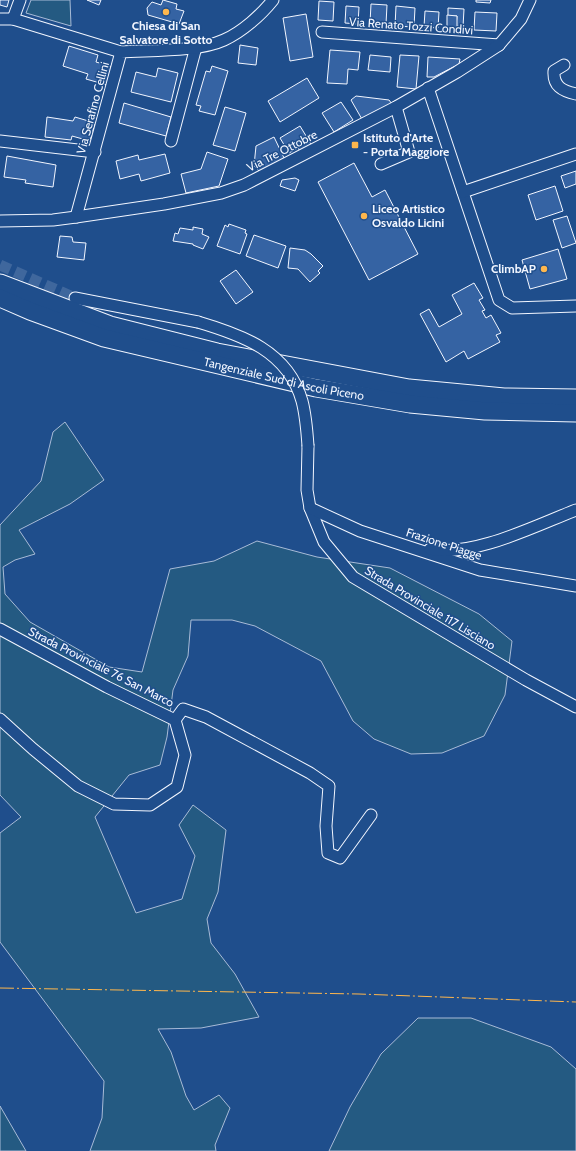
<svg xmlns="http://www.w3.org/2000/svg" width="576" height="1151" font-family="Cabin,sans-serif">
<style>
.green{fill:#245a82;stroke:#a8bbd7}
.building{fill:#3563a3;stroke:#f2f6ff}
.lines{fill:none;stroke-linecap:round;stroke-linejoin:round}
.minor-tunnel{stroke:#3f679d;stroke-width:11;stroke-dasharray:11 5.5;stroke-linecap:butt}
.minor-casing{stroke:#f2f6ff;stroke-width:13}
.highway-casing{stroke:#f2f6ff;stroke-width:19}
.minor{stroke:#1f4e8c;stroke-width:11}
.highway{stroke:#1f4e8c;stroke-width:17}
.minor-bridge-casing{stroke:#f2f6ff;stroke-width:13;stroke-linecap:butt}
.minor-bridge{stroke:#1f4e8c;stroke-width:11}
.power{stroke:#ffb74d;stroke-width:1;stroke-dasharray:14 3 2 3;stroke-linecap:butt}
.poi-dot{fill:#ffb74d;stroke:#1f4e8c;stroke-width:1.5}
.labels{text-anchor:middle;stroke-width:3;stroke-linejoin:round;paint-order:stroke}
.poi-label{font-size:12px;font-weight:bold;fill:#f2f6ff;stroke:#1f4e8c;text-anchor:start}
.street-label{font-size:12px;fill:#f2f6ff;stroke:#1f4e8c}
</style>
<rect width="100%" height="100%" fill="#1f4e8c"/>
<g class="green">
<path d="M31,0H70L71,26L26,13Z"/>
<path d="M65,422L104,480L70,504L19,530L35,554L15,560L3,567L5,594L30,622L109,667L142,672L170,569L214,561L257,541L317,557L390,568L479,614L512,641L505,695L484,736L442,753L411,754L374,739L353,721L321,661L255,626L232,620H191L188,656L173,690L167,737L160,765L129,775L95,817L136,913L182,899L195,856L179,825L193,805L226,830L218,892L207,919L211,943L235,974L259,1017L201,1028L158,1029L171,1052L186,1096L194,1110L219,1095L230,1108L215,1145L216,1151H90L102,1118L104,1081L0,942V833L21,817L0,795V525L41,481L53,432Z"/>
<path d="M418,1018H471L551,1047L576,1069V1151H329L350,1107L381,1054Z"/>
<path d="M0,1106L26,1151H0Z"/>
</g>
<g class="building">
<path d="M0,0H9L7,7L0,5Z"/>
<path d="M87,0H101L99,5Z"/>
<path d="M163,0L177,4L176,9L184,11L179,24L148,15L147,8L152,2L161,5Z"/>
<path d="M476,0H491L490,3L476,2Z"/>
<path d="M319,1L334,2L333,21L318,20Z"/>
<path d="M371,4L387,5L386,24L370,23Z"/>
<path d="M346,6L359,7L358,24L345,23Z"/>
<path d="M396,6L415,8L414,27L395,26Z"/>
<path d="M448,8L464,9L463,27L456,26L457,16H448Z"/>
<path d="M425,11L439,12L438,28L424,27Z"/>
<path d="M475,12L497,13L496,31L474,30Z"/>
<path d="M306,14L313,57L290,61L283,18Z"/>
<path d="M447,15L457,16V29H447Z"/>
<path d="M240,45L258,48L256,65L238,63Z"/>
<path d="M69,46L98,55L96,62L113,67L107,85L86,79L88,74L63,66Z"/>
<path d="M330,50L360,52L358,70L348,69L347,84L327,83Z"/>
<path d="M370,55L391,57L390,72L368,70Z"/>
<path d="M400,55L419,56L416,89L397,87Z"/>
<path d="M428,57L460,59L459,64L434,77H427Z"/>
<path d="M212,66L228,71L215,115L199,111L201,106L196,105L206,71L210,72Z"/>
<path d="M158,68L178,73L171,102L131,92L136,72L156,77Z"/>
<path d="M307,78L319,98L280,122L268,101Z"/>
<path d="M356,96L389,100L392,104L363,121L351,100Z"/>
<path d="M341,102L353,120L334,132L322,113Z"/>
<path d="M124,103L171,117L166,136L119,123Z"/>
<path d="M225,107L246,113L235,151L213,145Z"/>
<path d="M47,117L73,121L75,117L95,123L90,141L72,136L71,140L45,137Z"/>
<path d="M300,126L311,144L300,151L298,148L289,153L280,138Z"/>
<path d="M274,137L285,160L259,171L254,166L256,146Z"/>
<path d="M207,152L228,159L219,186L186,193L181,174L201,169Z"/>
<path d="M165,154L170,173L141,181L139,174L120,179L116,161L138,155L139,160Z"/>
<path d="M7,156L56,165L53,187L25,183L26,180L4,177Z"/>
<path d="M354,163L372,197L385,190L418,254L369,280L318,182Z"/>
<path d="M576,171V184L565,188L561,176Z"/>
<path d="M295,178L299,180L295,191L280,186L282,180Z"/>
<path d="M555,186L563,211L536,220L528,195Z"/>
<path d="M567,216L576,243L562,248L553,220Z"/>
<path d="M229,224L246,230L245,233L247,234L240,254L217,246L225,225L228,227Z"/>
<path d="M193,227L203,229L202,234L209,237L203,249L193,245V244L173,241L175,233L178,234L180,228L193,230Z"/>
<path d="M254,235L286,246L278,268L246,256Z"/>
<path d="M60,236L72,237L73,242L86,243L84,260L57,257Z"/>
<path d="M290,248L305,250L311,254L323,266L318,271L320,273L310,282L298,269L288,268Z"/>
<path d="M558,249L567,279L530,289L522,260Z"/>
<path d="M236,270L253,292L236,304L220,281Z"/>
<path d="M474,283L483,298L479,300L485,310L482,311L486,318L491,315L501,333L496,335L500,342L468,359L464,351L446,362L420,314L429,309L439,327L462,314L452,295Z"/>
</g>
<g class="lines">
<path class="minor-tunnel" d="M0,265L75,298"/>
<defs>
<g id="minor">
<path d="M0,19H13L121,52"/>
<path d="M13,19L20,0"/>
<path d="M322,32L499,45"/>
<path d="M564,65L554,71C553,86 562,91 576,94"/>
<path d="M428,88L499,300L512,308L576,306"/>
<path d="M0,141L95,152"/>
<path d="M171,141L196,47"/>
<path d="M381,164L409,152L396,107"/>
<path d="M463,192L576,154"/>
<path d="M76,217L121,52C150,50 198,52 224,40C242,32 261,15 273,0"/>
<path d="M0,221L53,220L76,217L164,204L221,193L244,185L396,107L457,72L499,45L521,19L530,0"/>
<path d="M75,298L198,322"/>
<path d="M308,446L307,490L310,508L324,542L353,577L526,680L576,707"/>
<path d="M310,508L360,531L480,570L576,586"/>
<path d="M430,549C472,558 537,525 576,510"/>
<path d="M0,629L107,687L175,720L185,755L177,787L150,805L114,804L78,786L33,749L0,719"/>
<path d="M175,720L183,709L206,717L310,773L329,786L326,826L328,853L340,858L371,815"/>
</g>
<g id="highway">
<path d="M0,283L110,325L217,352L409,388L504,397L576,398"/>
<path id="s1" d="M0,298L30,311L104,338L316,388L410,404L485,411L576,413"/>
</g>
</defs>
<use href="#minor" class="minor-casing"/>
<use href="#highway" class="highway-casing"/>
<use href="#minor" class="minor"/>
<use href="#highway" class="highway"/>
<defs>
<path id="minor-bridge" d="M198,322C242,335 288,351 302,401C306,416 307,431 308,446"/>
</defs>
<use href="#minor-bridge" class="minor-bridge-casing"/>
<use href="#minor-bridge" class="minor-bridge"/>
<path class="power" d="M0,988L359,994L576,1002"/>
</g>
<g class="poi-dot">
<circle cx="166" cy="12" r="4"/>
<rect x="351" y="141" width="8" height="8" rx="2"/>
<circle cx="364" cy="216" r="4"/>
<circle cx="544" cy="269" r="4"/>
</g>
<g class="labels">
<g class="poi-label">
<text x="166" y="30" text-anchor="middle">Chiesa di San<tspan x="166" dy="14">Salvatore di Sotto</tspan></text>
<text x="363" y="142">Istituto d'Arte<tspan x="363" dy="14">- Porta Maggiore</tspan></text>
<text x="372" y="213">Liceo Artistico<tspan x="372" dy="14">Osvaldo Licini</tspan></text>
<text x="536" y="273" text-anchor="end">ClimbAP</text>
</g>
<g class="street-label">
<text transform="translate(411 26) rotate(4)" y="4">Via Renato Tozzi Condivi</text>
<text transform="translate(93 108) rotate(-75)" y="4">Via Serafino Cellini</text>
<text transform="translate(282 151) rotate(-27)" y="4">Via Tre Ottobre</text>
<text dy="4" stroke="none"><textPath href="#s1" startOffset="296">Tangenziale Sud di Ascoli Piceno</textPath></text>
<text transform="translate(444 544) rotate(18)" y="4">Frazione Piagge</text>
<text transform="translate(430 608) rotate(31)" y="4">Strada Provinciale 117 Lisciano</text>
<text transform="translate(101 667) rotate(27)" y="4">Strada Provinciale 76 San Marco</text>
</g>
</g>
</svg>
